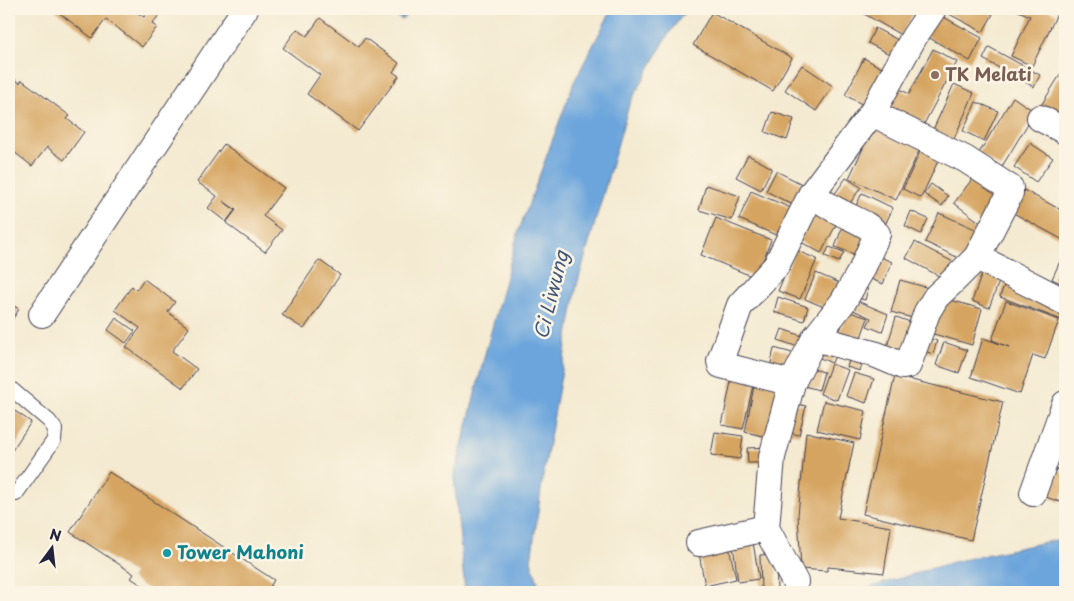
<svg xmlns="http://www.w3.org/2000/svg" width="1074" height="601" font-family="'Playpen Sans',sans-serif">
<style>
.water{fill:#6ca5dc;stroke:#47648c}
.building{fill:#d5a461}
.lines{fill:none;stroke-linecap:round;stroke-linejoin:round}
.service-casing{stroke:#424052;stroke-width:16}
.minor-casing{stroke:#424052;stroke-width:28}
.service{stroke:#fff;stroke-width:14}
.minor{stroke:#fff;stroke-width:26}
.education-dot{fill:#8d6e63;stroke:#fcf5e5;stroke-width:2}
.culture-dot{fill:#0f9aa8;stroke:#fcf5e5;stroke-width:2}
.labels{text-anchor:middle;stroke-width:5;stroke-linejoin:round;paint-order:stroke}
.education-label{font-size:18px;font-weight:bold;fill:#785e54;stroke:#fcf5e5;text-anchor:start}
.culture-label{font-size:18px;font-weight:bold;fill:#0d838f;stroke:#fcf5e5;text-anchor:start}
.water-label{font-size:19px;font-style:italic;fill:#40567b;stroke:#fcf5e5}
</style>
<rect width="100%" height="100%" fill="#fcf5e5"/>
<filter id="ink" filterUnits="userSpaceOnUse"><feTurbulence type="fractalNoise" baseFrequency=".02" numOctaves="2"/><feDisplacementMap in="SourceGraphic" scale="10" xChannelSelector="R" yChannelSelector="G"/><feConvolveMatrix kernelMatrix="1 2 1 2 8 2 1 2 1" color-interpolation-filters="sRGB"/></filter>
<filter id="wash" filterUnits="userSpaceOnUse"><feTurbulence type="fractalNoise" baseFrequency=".0096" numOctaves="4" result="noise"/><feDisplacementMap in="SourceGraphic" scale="20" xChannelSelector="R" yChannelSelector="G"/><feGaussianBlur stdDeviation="1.12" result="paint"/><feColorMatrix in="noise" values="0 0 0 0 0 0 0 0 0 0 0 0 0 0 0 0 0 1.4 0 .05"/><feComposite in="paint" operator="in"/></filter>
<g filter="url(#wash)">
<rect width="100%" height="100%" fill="#f4ead1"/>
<g class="water">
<path d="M387,9H411L402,20Z"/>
<path d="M612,9H687L668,35L629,105L577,285L542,483L531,561L541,592H465L454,477L486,350L518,233L574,82Z"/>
<path d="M1065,538V592H854L953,562Z"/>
</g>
<g id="blocks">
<g class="building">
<path d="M54,9H132L144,17L150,9H164L152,24L157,27L142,47L106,19L92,38Z"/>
<path d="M860,9H916L901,35L859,11Z"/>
<path d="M952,9H982L993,14L983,32L949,14Z"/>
<path d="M1014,9H1046L1057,14L1032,66L1011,56L1030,16Z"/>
<path d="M712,12L792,58L773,91L693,45Z"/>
<path d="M938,14L982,38L970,61L926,36Z"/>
<path d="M320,18L359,47L365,38L399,63L393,72L399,76L358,131L307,94L320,75L283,48L297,29L307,36Z"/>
<path d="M875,28L900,41L893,56L868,43Z"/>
<path d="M989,47L1040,75L1034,87L983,59Z"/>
<path d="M933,49L957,62L924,124L888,106L898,88L909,94Z"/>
<path d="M864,58L889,72L869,108L845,95Z"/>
<path d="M802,65L833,86L816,111L785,90Z"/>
<path d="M1065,67V122L1040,107Z"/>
<path d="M9,75L20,83L22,80L70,116L67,119L84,132L64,160L47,147L32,166L9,148Z"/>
<path d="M954,84L974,93L953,141L932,132Z"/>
<path d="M1013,97L1035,112L1001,168L979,153Z"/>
<path d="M976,102L998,111L984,141L963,131Z"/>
<path d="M772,112L794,119L787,140L765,132Z"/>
<path d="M877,119L924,140L896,200L849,178Z"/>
<path d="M925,141L943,150L921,198L903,189Z"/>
<path d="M1030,143L1053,158L1036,182L1014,167Z"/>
<path d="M224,144L284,188L263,216L282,230L265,252L226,223L236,210L223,201L235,210L226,222L208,208L217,196L197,182Z"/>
<path d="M748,155L772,168L761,190L736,177Z"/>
<path d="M776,171L810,188L799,208L766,191Z"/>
<path d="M976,174L1004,195L982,224L954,203Z"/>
<path d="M846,178L861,187L846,209L831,199Z"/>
<path d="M931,184L948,196L942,206L924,194Z"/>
<path d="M706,185L740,196L732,220L699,210Z"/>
<path d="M1018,187L1065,212V241L1006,209Z"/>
<path d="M751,191L791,208L778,236L739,219Z"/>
<path d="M862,193L893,208L884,227L853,212Z"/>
<path d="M819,204L841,216L821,253L799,241Z"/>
<path d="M911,211L928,219L921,234L905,226Z"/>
<path d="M939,213L984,233L965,261L925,242Z"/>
<path d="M716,218L771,240L756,278L701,255Z"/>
<path d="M842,228L869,239L862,257L835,247Z"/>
<path d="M915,242L955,263L946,280L906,258Z"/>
<path d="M829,247L844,252L839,262L825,256Z"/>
<path d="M795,250L817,259L800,299L778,291Z"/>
<path d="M1065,250V285L1052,279Z"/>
<path d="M876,255L892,262L883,284L866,277Z"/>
<path d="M319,260L340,275L304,329L282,315Z"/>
<path d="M984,268L1002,274L989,308L972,301Z"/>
<path d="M816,273L842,284L831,310L805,299Z"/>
<path d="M144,279L175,302L168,312L189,328L172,351L197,369L183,388L126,347L140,328L115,310L132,286L136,290Z"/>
<path d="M900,280L929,288L920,320L891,312Z"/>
<path d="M1005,282L1065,313L1062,320L1000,297Z"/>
<path d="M861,287L868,289L865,300L858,298Z"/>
<path d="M778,297L808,307L804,321L774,312Z"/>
<path d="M940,297L982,309L972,345L930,333Z"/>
<path d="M855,300L888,314L882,332L867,326L871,318L851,309Z"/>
<path d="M1006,301L1059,320L1045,359L1033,355L1020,394L971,377L983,338L1009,347L992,340Z"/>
<path d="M9,303L19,309L11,322L9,320Z"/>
<path d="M847,311L868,318L860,340L839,333Z"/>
<path d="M896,317L916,324L906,356L886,350Z"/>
<path d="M116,318L135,331L126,343L108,330Z"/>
<path d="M782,329L805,337L801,348L778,340Z"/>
<path d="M922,336L937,341L933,354L918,349Z"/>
<path d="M944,342L967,350L959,373L936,365Z"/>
<path d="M826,343L838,347L832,363L820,358Z"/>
<path d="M774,348L796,354L792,373L770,368Z"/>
<path d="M852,351L865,356L860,371L847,367Z"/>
<path d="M831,364L848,370L837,400L820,394Z"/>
<path d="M805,367L824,372L819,390L800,385Z"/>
<path d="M854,373L874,379L866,403L846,396Z"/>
<path d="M895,376L1003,402L971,540L863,514Z"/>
<path d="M732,377L754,381L743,429L722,425Z"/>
<path d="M755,381L782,387L772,438L745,432Z"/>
<path d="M824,401L866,411L860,440L817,430Z"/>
<path d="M793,403L806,406L799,435L787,432Z"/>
<path d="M9,407L31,422L9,455Z"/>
<path d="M715,432L743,436L740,459L711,455Z"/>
<path d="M806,432L854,443L838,518L891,527L884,573L828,567L827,571L801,569L798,515Z"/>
<path d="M769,447V463H748L747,448Z"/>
<path d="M1053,468L1065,473V487L1060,502L1043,496Z"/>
<path d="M109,472L274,580L267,592H152L131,578L134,574L70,532Z"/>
<path d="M752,536L759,579L738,582L732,538Z"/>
<path d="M728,542L736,579L705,586L698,548Z"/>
<path d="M776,554L777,592H761L760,555Z"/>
</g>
</g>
</g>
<g filter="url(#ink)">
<use href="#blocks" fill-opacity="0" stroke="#424052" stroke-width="1"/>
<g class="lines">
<defs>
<path id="service" d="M9,387L49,421L55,429L54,440L16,494"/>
<g id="minor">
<path d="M1040,118L1065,131"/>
<path d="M977,257L1065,302"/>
<path d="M42,314L245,9"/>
<path d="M815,338L877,355L903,366L908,365L927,312L936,297L950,284L977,257L1010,193V188L965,159L872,113L914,37L933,9"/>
<path d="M792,383L721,365L720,361L740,305L776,266L812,193"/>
<path d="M1033,493L1065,404"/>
<path d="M699,543L766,528"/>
<path d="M795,582L766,528L772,457L792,383L815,338L843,302L862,269L877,234C868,224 855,220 842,213C831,208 821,201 812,193L872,113"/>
</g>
</defs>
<use href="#service" class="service-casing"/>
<use href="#minor" class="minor-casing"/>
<use href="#service" class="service"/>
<use href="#minor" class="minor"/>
</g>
</g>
<circle class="education-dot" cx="935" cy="75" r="5"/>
<circle class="culture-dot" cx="167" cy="553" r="5"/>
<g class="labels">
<g class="education-label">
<text x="945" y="81">TK Melati</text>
</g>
<g class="culture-label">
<text x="177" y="559">Tower Mahoni</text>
</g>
<g class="water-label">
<text transform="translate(551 295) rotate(-76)" y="7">Ci Liwung</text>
</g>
</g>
<rect width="1074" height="601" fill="none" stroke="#fcf5e5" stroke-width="30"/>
<g transform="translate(52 548) rotate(15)" stroke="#fcf5e5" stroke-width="4" paint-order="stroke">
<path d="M0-4L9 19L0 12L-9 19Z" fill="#22223b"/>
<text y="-8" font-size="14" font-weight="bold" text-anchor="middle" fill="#22223b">N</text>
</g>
</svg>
